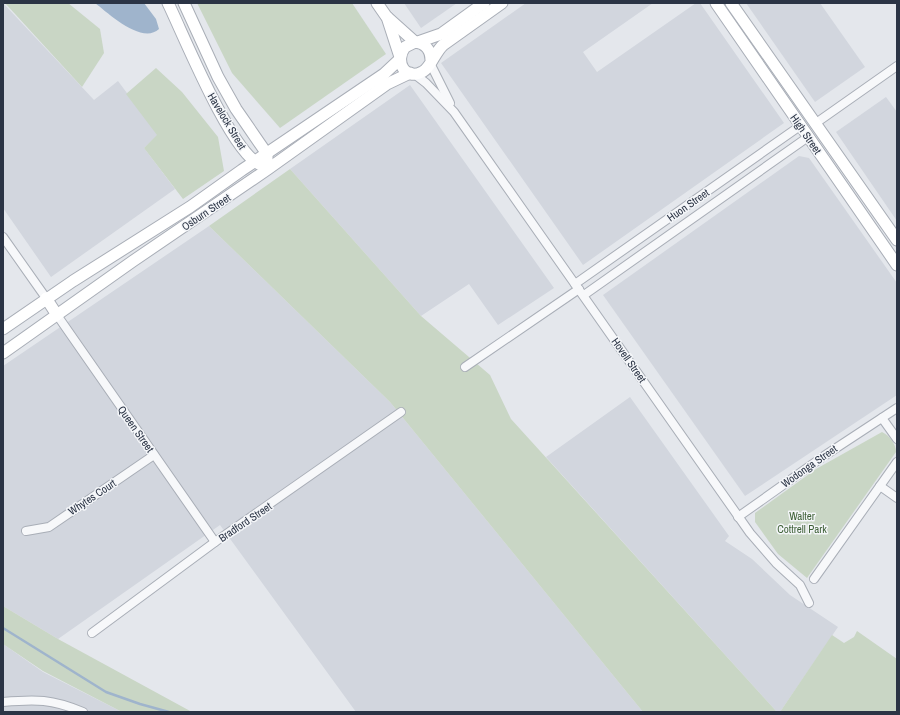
<svg xmlns="http://www.w3.org/2000/svg" width="900" height="715" font-family="'Archivo Narrow',sans-serif">
<style>
.built{fill:#d2d6de}
.green{fill:#c9d6c5}
.water{fill:#9fb4cc}
.lines{fill:none;stroke-linecap:round;stroke-linejoin:round}
.stream{stroke:#9fb4cc;stroke-width:2.5}
.street-casing{stroke:#a9aeb7;stroke-width:10}
.secondary-casing{stroke:#a9aeb7;stroke-width:13}
.street{stroke:#f7f8fa;stroke-width:8}
.secondary{stroke:#fff;stroke-width:11}
.labels{text-anchor:middle;stroke-width:3;stroke-linejoin:round;paint-order:stroke}
.street-label{font-size:11px;fill:#2b3445;stroke:#f4f6f9}
.park-label{font-size:11px;fill:#3f6138;stroke:#f4f6f9}
</style>
<rect width="100%" height="100%" fill="#e4e7ec"/>
<g class="built">
<path d="M3,3L94,100L118,81L158,135L144,148L175,189L51,277L3,208Z"/>
<path d="M404,3H457L421,28Z"/>
<path d="M526,3H653L583,52L597,72L696,3H700L784,123L583,265L441,63Z"/>
<path d="M746,3H820L865,67L815,102Z"/>
<path d="M410,85L554,288L498,325L469,284L421,316L290,169Z"/>
<path d="M886,97L897,112V221L836,132Z"/>
<path d="M799,156L809,158L897,283V395L745,496L603,295Z"/>
<path d="M209,226L390,402L643,712H356L220,525L58,639L3,606V366Z"/>
<path d="M630,397L729,536L725,541L752,559L790,595L838,627L780,712H777L546,457Z"/>
<path d="M3,644L43,672L122,712H3Z"/>
</g>
<g class="green">
<path d="M5,3H68L100,29L104,53L82,87Z"/>
<path d="M197,3H352L386,54L280,128L232,73Z"/>
<path d="M156,68L182,92L218,137L224,171L183,199L144,148L157,135L126,94Z"/>
<path d="M290,169L421,316L490,375L511,419L777,712H643L390,402L209,226Z"/>
<path d="M882,432C889,435 896,444 896,452L807,578L778,554L755,522V513L816,469Z"/>
<path d="M3,606L58,639L192,712H122L43,671L3,644Z"/>
<path d="M857,631L897,659V712H780L832,635L844,643L854,637Z"/>
</g>
<path class="water" d="M95,3H144L156,19L159,29C142,45 108,13 95,3Z"/>
<g class="lines">
<path class="stream" d="M3,628L106,692L140,704L169,712"/>
<defs>
<g id="street">
<path d="M430,63L450,103"/>
<path d="M413,73L426,83L454,112L750,533L776,563L800,585L809,603"/>
<path d="M816,123L897,66"/>
<path d="M3,237L46,298"/>
<path d="M575,284L800,126"/>
<path d="M584,295L808,137"/>
<path d="M57,315L215,542"/>
<path d="M465,367L579,289"/>
<path d="M882,418L897,439"/>
<path d="M880,486L897,498"/>
<path d="M738,517L824,456L897,408"/>
<path d="M26,531L49,527L154,455"/>
<path d="M814,579L897,462"/>
<path d="M92,633L215,542L401,412"/>
<path d="M3,702C36,699 52,699 83,712"/>
</g>
<g id="secondary">
<path d="M168,3C184,36 230,150 259,164"/>
<path d="M184,3L218,77L236,109L267,154V161"/>
<path d="M377,3L386,16L415,42"/>
<path d="M716,3L897,265"/>
<path d="M731,3L897,240"/>
<path d="M387,17L400,57"/>
<path d="M418,42L441,34L484,3"/>
<path d="M431,60C431,50 425,43 415,42L405,47C394,61 405,81 422,72C430,69 435,52 443,45L502,3"/>
<path d="M46,298L57,315"/>
<path d="M3,329L73,281L190,207L242,170L384,74L400,59"/>
<path d="M3,353L133,261L268,169L387,84L410,73"/>
</g>
</defs>
<use href="#street" class="street-casing"/>
<use href="#secondary" class="secondary-casing"/>
<use href="#street" class="street"/>
<use href="#secondary" class="secondary"/>
</g>
<g class="labels">
<g class="street-label">
<text transform="translate(227 121) rotate(59)" y="4">Havelock Street</text>
<text transform="translate(806 134) rotate(55)" y="4">High Street</text>
<text transform="translate(688 205) rotate(-35)" y="4">Huon Street</text>
<text transform="translate(206 212) rotate(-34)" y="4">Osburn Street</text>
<text transform="translate(629 360) rotate(55)" y="4">Hovell Street</text>
<text transform="translate(136 429) rotate(55)" y="4">Queen Street</text>
<text transform="translate(809 466) rotate(-35)" y="4">Wodonga Street</text>
<text transform="translate(92 497) rotate(-34)" y="4">Whytes Court</text>
<text transform="translate(245 522) rotate(-34)" y="4">Bradford Street</text>
</g>
<g class="park-label">
<text x="802" y="520">Walter<tspan x="802" dy="13">Cottrell Park</tspan></text>
</g>
</g>
<rect width="900" height="715" fill="none" stroke="#2b3445" stroke-width="8"/>
</svg>
